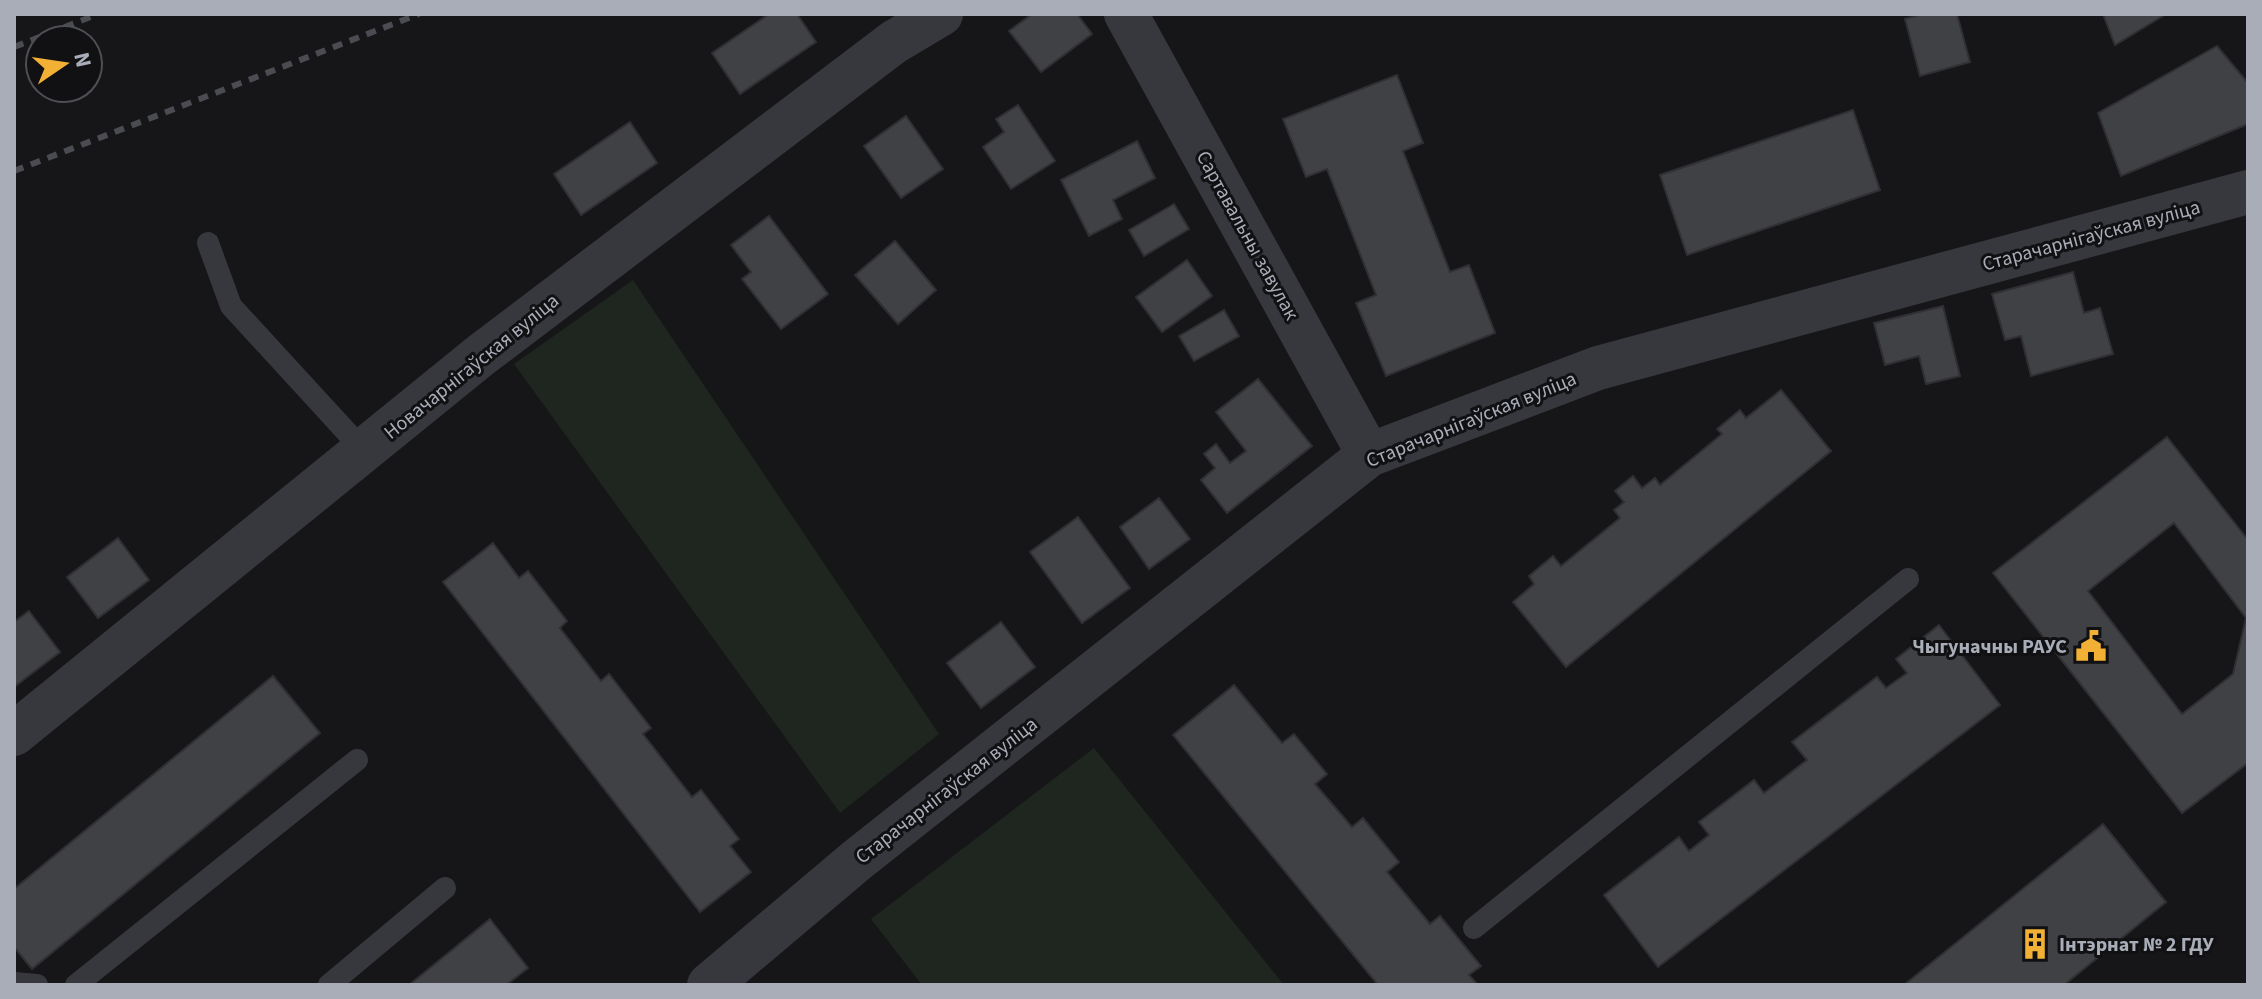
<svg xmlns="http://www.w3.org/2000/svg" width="2262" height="999" font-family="'Source Sans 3',sans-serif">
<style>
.green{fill:#1e261f}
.building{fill:#404145;stroke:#303034;stroke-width:2;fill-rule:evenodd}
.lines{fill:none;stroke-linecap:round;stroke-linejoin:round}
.service{stroke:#37383d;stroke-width:22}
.minor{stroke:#37383d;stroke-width:44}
.rail{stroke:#4a4c52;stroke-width:6;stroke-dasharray:10 8;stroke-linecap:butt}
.labels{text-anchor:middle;stroke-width:6;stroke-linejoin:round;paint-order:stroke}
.street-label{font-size:20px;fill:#a8adb8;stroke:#111113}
.poi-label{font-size:20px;font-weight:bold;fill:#a8adb8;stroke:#111113;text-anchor:end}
</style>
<rect width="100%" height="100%" fill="#161618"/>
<g class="green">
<path d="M633,280L939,734L840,813L514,364Z"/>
<path d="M1094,748L1284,985H922L871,919Z"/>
</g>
<g class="building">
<path d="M769,14H797L816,42L740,94L712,53Z"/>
<path d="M1032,14H1077L1092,34L1041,72L1009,31Z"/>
<path d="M1923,14H1957L1970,62L1920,76L1905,19Z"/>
<path d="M2103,14H2166L2115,45Z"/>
<path d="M2217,46L2248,83V124L2121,176L2098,113Z"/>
<path d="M1397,75L1423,143L1403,151L1450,272L1469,265L1495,333L1386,376L1356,303L1376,295L1327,169L1306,177L1283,119Z"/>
<path d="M1018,105L1055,161L1011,189L983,147L1004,132L996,119Z"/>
<path d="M1853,110L1880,190L1687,255L1660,175Z"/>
<path d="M906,116L943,169L901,198L864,146Z"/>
<path d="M630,122L657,163L581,215L554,174Z"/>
<path d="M1137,141L1155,178L1113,200L1122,219L1089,236L1061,180Z"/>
<path d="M1174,204L1189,229L1144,256L1129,230Z"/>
<path d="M769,216L828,294L781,329L742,279L751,272L731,245Z"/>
<path d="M895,241L936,290L898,324L855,275Z"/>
<path d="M1187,260L1212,296L1162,332L1136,297Z"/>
<path d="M2073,272L2084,313L2100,308L2113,354L2031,376L2021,336L2005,340L1992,294Z"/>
<path d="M1943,306L1960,376L1926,384L1919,356L1885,365L1874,323Z"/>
<path d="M1224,310L1239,336L1194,361L1179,336Z"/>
<path d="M1258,379L1312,446L1227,513L1201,480L1215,468L1204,454L1216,444L1230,463L1246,451L1216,412Z"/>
<path d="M1781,390L1831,451L1566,667L1513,602L1534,584L1529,576L1553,556L1561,566L1620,518L1614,510L1624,502L1615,491L1633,476L1642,488L1655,478L1660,485L1722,434L1717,429L1740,410L1746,418Z"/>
<path d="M2167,437L2248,540V763L2182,813L1993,573ZM2174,523L2246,618L2233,674L2182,714L2088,591Z"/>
<path d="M1159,498L1190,539L1149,569L1120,527Z"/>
<path d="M1078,517L1130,588L1082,623L1030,552Z"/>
<path d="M118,538L149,580L98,618L67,577Z"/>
<path d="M493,543L519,578L528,571L567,621L560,628L601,681L609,674L651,728L643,734L692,797L701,790L739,839L730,846L751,872L700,912L443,582Z"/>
<path d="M29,611L60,652L14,687V622Z"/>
<path d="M1001,622L1035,667L981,708L947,663Z"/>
<path d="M1939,625L2000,705L1658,967L1604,895L1679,837L1689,851L1709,835L1699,822L1754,780L1764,793L1807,760L1792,742L1877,677L1886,688L1907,673L1896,659Z"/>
<path d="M273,676L320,733L32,969L14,947V889Z"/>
<path d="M1234,685L1282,743L1294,734L1327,774L1315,784L1352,827L1363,818L1399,862L1387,872L1430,924L1440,916L1481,966L1469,975L1478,985H1378L1173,735Z"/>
<path d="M2103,824L2166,902L2064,985H1904Z"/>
<path d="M490,919L528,968L506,985H409Z"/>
</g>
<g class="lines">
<g class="service">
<path d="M208,243L231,306L365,452"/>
<path d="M1474,928L1908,579"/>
<path d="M14,983L37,985"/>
<path d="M76,985L357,760"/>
<path d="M329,985L445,888"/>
</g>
<g class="minor">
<path d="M1126,14L1369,455"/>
<path d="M14,734L481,355L894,42L941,14"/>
<path d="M709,985L857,860L1369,455L1598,368L2248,192"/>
</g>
<g class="rail">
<path d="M14,47L98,14"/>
<path d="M14,171L419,14"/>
</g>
</g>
<defs>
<symbol id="civic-bare" viewBox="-9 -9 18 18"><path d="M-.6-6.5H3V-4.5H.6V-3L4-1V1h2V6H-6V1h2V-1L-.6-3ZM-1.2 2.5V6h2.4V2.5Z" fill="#f2b134" stroke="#111113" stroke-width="2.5" paint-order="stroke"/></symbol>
<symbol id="building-bare" viewBox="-9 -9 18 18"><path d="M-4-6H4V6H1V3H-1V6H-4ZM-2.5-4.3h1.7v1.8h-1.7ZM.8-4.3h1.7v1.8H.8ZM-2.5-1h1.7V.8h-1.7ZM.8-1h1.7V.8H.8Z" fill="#f2b134" stroke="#111113" stroke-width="2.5" paint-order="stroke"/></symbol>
</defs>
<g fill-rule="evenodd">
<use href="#civic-bare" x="2069" y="624" width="44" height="44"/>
<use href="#building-bare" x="2013" y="922" width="44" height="44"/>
</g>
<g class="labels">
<g class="street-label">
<text transform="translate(1248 235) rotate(61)" y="7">Сартавальны завулак</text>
<text transform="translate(2091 235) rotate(-15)" y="7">Старачарнігаўская вуліца</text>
<text transform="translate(471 366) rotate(-39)" y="7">Новачарнігаўская вуліца</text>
<text transform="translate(1471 419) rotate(-22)" y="7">Старачарнігаўская вуліца</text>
<text transform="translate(946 790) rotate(-38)" y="7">Старачарнігаўская вуліца</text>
</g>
<g class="poi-label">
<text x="2067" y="653">Чыгуначны РАУС</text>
<text x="2059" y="951" text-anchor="start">Інтэрнат № 2 ГДУ</text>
</g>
</g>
<rect width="2262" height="999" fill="none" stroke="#a8adb8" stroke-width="32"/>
<g transform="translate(64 64) rotate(77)"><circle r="38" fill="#111113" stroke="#4d4f55" stroke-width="2"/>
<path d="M0-6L14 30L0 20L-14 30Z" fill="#f2b134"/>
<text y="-12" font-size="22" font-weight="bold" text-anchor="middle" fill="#a8adb8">N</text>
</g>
</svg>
